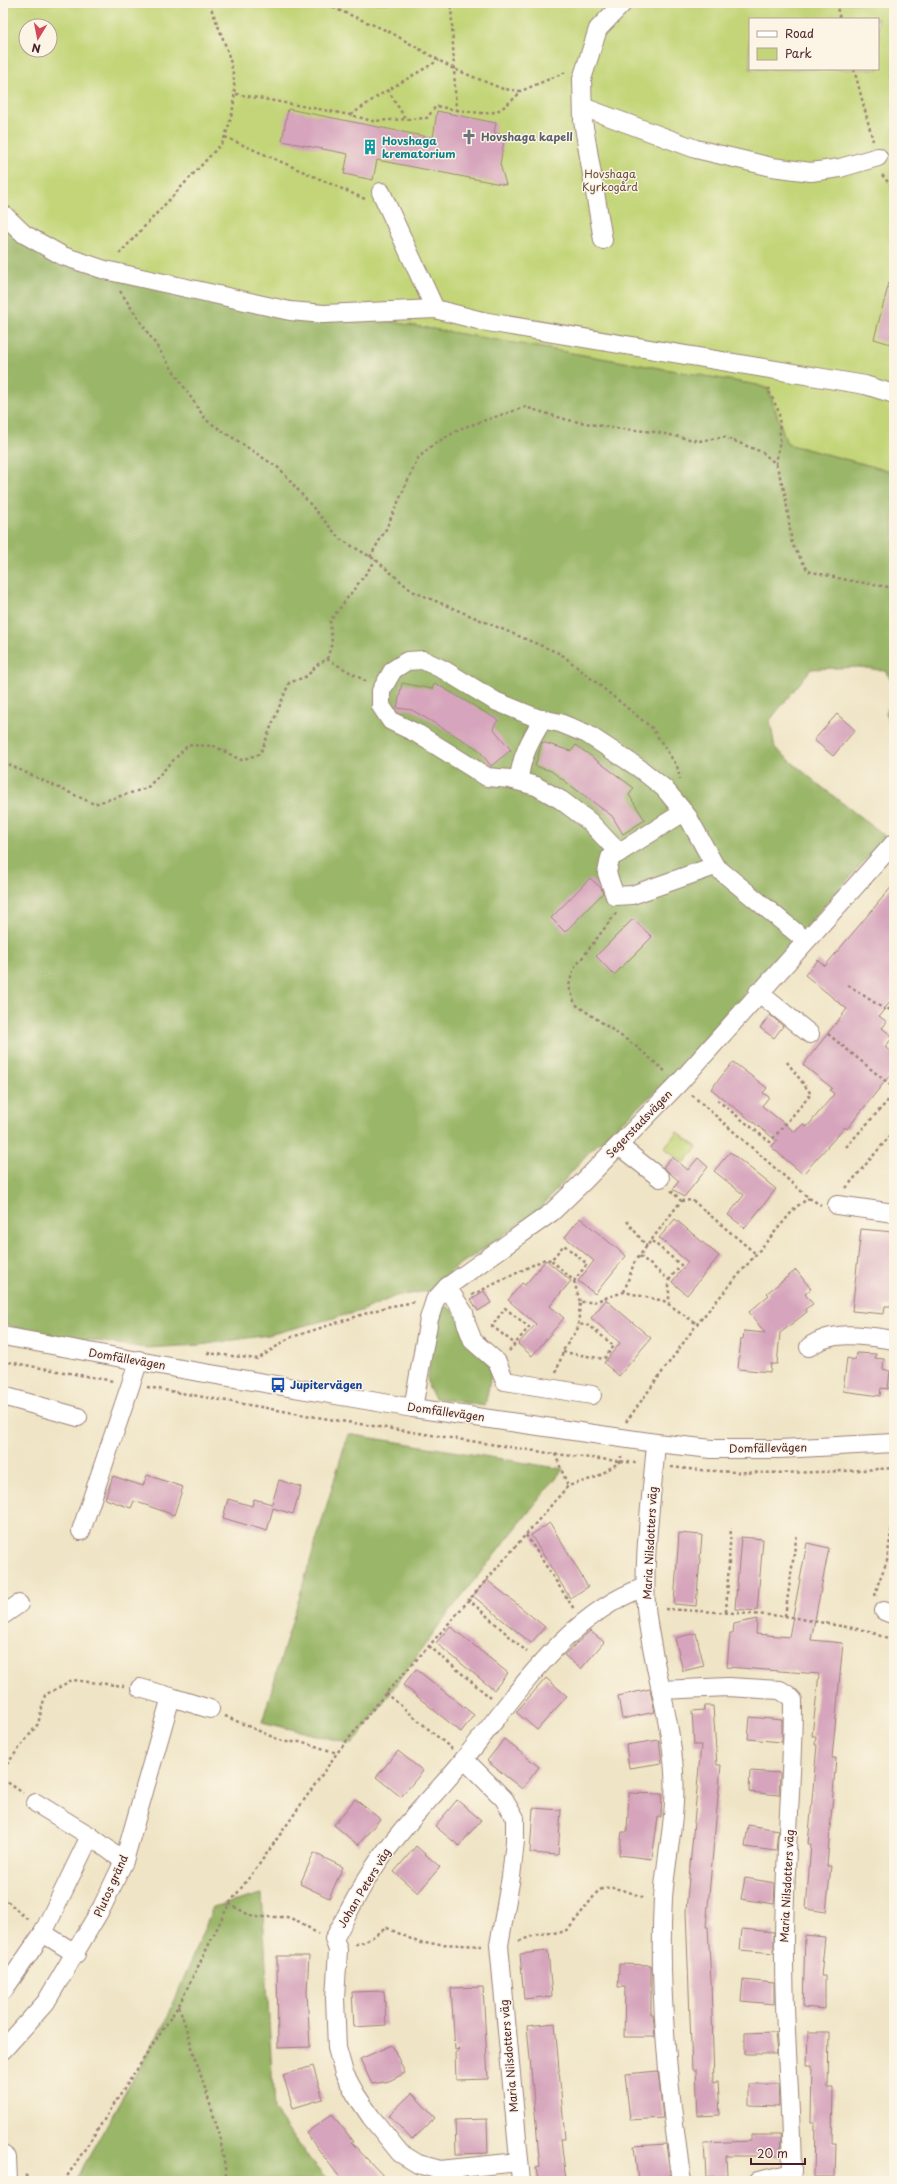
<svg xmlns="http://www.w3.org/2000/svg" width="897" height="2184" font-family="'Playpen Sans',sans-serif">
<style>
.green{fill:#c3d578;stroke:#867a52;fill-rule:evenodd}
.forest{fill:#9ab668;stroke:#726a4a}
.building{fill:#d6a4bc}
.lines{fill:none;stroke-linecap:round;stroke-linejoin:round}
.minor-casing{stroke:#9c8278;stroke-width:20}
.path{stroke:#9c8278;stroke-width:2.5;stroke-dasharray:3 3;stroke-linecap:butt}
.minor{stroke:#fff;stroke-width:18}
.labels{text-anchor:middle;stroke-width:3;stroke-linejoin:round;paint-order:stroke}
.worship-label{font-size:11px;font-weight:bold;fill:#5b616d;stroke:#fcf5e5;text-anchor:start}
.culture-label{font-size:11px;font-weight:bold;fill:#0d838f;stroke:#fcf5e5;text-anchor:start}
.park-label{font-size:11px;fill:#684c3e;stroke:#fcf5e5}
.street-label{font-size:11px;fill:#4a1f2b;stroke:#fcf5e5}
.transit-label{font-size:11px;font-weight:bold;fill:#164399;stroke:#fcf5e5;text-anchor:start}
</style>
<rect width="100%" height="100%" fill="#fcf5e5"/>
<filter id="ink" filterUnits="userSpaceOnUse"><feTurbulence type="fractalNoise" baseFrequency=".025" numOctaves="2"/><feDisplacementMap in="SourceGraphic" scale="8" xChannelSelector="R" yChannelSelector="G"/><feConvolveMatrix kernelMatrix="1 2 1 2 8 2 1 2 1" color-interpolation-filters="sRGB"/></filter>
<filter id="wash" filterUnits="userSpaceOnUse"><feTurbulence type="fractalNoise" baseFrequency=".012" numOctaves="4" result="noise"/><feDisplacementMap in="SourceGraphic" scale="16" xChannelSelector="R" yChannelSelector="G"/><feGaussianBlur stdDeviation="0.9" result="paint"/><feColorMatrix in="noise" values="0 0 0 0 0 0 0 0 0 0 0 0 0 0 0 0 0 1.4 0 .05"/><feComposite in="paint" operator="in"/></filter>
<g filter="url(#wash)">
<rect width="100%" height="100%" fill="#efe4c5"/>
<g class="green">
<path d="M3,3H894V472L787,444L768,389L757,385L90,270L42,251L3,229ZM750,19H878V69H750ZM26,26H50V50H26Z"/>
<path d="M677,1132L697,1147L684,1163L664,1148Z"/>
</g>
<g class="forest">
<path d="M3,229L42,251L90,270L757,385L768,389L787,444L894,472V685L885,671L860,667L811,669L770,720L775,748L818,784L886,837L663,1085L588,1153L539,1210L482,1250L453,1269L429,1291L396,1296L361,1311L268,1335L200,1345L146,1348L34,1332L3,1324Z"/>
<path d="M894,696V742L886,713Z"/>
<path d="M447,1306L454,1312L492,1370L485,1406L435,1398L429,1389L427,1377L438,1322L442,1309Z"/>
<path d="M348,1434L563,1469L445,1617L353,1744L262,1722Z"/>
<path d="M262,1894L274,2110L308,2157L329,2181H75L167,2019L213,1907Z"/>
</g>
<g id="blocks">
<g class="building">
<path d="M288,109L433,138L437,111L496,123L494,133L505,135L500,164L506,185L377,160L373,180L344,174L348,154L282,141Z"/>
<path d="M889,283H894V345L874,339Z"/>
<path d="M402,683L432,689L435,683L498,720L493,728L511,750L491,766L478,749L412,710L397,708Z"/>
<path d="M837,714L855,730L833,756L814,740Z"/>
<path d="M542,742L571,751L576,745L634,788L629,795L645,820L623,834L612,816L551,771L535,766Z"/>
<path d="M590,878L601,888L603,893L565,932L551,918Z"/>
<path d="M894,884V997L879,1016L887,1022L882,1028L893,1037L885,1047L894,1055V1070L847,1129L845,1127L803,1174L771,1147L777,1141L711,1089L733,1062L767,1088L763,1093L769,1097L762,1106L795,1132L803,1124L807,1127L834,1094L830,1090L832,1088L803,1065L847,1009L805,975L818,960L825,966Z"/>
<path d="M633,919L652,937L614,975L596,956Z"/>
<path d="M770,1015L783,1026L774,1038L760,1028Z"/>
<path d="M730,1152L776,1189L745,1228L728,1215L744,1195L714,1171Z"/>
<path d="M672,1157L688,1170L698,1158L708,1167L684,1197L673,1189L679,1181L663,1167Z"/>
<path d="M580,1218L626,1256L595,1294L578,1281L594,1261L565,1237Z"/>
<path d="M675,1219L719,1256L687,1295L672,1282L688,1262L659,1238Z"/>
<path d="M861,1229L893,1232L894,1276L891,1306H885L884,1314L852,1311Z"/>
<path d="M546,1260L571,1281L550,1306L564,1318L532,1356L518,1344L536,1324L508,1300L522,1283L525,1285Z"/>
<path d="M796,1270L811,1289L805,1294L813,1304L805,1309L807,1312L780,1333L777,1364H771L770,1372L738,1369L741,1339H743L744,1331L765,1333L749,1312L769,1295L767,1293Z"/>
<path d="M484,1291L491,1303L478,1311L471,1299Z"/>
<path d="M606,1300L651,1338L619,1376L604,1363L620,1343L591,1318Z"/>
<path d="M856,1353L876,1354L875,1358L884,1359L883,1369L890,1371L888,1389L881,1388L880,1396L843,1391L847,1358L855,1360Z"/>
<path d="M147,1475L183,1487L174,1515L134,1501L131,1508L105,1499L113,1476L143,1486Z"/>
<path d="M279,1480L301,1487L293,1514L273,1508L267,1531L223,1518L228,1499L252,1506L254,1499L272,1504Z"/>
<path d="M550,1523L588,1587L570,1598L531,1535Z"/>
<path d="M679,1533L702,1535L696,1606L674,1604Z"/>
<path d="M741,1537L763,1539L757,1611L735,1609Z"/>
<path d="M807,1543L829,1548L811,1640L843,1643L832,1758H836L827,1866H831L826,1912L806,1909L811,1844H808L817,1745H815L816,1736H812L819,1674L727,1667L730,1633H733L734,1624L757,1619L756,1634L789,1637Z"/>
<path d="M487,1580L545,1627L531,1643L473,1596Z"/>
<path d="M450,1626L508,1673L494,1690L436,1643Z"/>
<path d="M590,1631L604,1642L581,1669L564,1655Z"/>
<path d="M696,1633L704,1666L683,1671L675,1638Z"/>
<path d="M416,1669L474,1715L461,1732L403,1685Z"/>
<path d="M546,1678L567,1696L537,1730L516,1712Z"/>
<path d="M650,1689L655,1712L622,1719L618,1696Z"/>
<path d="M705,1706H713L717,1765H721L706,1927H708L711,1981L714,2082L718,2081L720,2115L698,2116L696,2070H692L686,1911L701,1745H694L692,1711L704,1710Z"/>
<path d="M750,1717L782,1720V1742L748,1739Z"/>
<path d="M504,1739L539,1767L522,1789L487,1761Z"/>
<path d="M659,1740L662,1763L629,1768L626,1745Z"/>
<path d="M398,1751L423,1771L401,1797L376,1777Z"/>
<path d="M750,1771L780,1773L779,1795L749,1792Z"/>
<path d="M629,1793L662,1794L661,1817H658L652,1859L619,1855L622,1832H627Z"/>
<path d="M355,1799L380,1819L358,1845L334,1825Z"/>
<path d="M457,1800L481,1820L459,1846L435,1826Z"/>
<path d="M533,1808L561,1810L558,1855L530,1853Z"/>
<path d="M748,1825L778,1830L776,1851L745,1847Z"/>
<path d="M416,1846L440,1867L418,1893L394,1872Z"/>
<path d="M314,1853L343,1867L329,1898L300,1884Z"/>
<path d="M745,1878L775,1883L774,1904L741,1899Z"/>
<path d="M742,1929L774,1932V1953L740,1950Z"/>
<path d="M805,1935L825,1937L821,1976H825V2009L803,2007Z"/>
<path d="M548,1951L552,1996L524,1999L520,1954Z"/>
<path d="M277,1956H309L307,1991L310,2047L278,2048Z"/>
<path d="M619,1964L651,1965V2014H653L655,2037H624L625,1987H618Z"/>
<path d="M743,1980L774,1983V2004L741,2001Z"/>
<path d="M483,1987L488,2079L456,2080L455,2053L460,2048L455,2050L451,1988Z"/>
<path d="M384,1991L386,2025L354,2027L352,1992Z"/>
<path d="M555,2023L565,2139H561L566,2181H538L536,2168L540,2167L527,2026Z"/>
<path d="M775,2032L777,2054H745V2033Z"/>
<path d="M808,2032H829L828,2088H833L832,2143H836L835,2177H814L815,2122H811L812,2065H807Z"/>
<path d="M392,2045L405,2073L389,2081L372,2084L360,2059Z"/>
<path d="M313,2066L323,2099L293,2108L283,2075Z"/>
<path d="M658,2071L663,2118L630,2120L625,2074Z"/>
<path d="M749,2084H778L779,2106L749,2105Z"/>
<path d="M412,2093L435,2118L412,2140L389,2115Z"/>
<path d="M332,2114L353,2141L351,2142L388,2181H344L338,2175L306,2133Z"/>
<path d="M487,2119L488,2153L456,2154L455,2120Z"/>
<path d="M751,2135H780L781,2156H726L727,2176L706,2177L704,2143L751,2141Z"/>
<path d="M666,2144L671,2181H638L634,2146Z"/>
</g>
</g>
</g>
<g filter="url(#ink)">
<use href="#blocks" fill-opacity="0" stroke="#9c8278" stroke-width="1"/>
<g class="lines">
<defs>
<g id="minor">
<path d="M583,107L696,149L772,167L811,172L840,168L878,157"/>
<path d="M381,192L435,309L482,321L865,385L894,394"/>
<path d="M3,214L24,234L63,256L105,270L290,311L324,314L435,309"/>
<path d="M603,240L583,121L582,79L598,29L623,3"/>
<path d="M519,781C520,758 531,739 543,719"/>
<path d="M684,812L610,858L607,873L615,896L632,895L715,866"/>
<path d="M619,853L590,822L561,800L536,786L510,779L487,777L418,734L391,721L381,706V691L393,670L407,661L423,660L444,670L495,701L537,718L560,723L587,734L639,768L664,788L688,817L715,866L805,940"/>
<path d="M758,992L810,1034"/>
<path d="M619,1146L660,1178"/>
<path d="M837,1205L894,1213"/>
<path d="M447,1287L464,1313L466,1323L473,1341L497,1362L505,1381L592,1395"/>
<path d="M3,1336L187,1370L413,1408L656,1443L712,1449H780L894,1443"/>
<path d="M809,1347C833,1329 866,1336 894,1340"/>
<path d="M3,1396L78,1417"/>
<path d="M413,1408L429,1319L435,1300L447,1287L552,1212L585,1180L679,1083L894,843"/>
<path d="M656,1443C652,1497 643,1553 646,1607C651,1662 671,1716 674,1772C677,1814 666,1857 663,1898C658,1992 668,2089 682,2181"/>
<path d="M81,1531L139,1360"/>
<path d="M884,1611L894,1615"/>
<path d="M3,1615L19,1604"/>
<path d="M140,1688L171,1697"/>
<path d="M661,1690L728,1687L780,1690L788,1695L793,1700C793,1781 784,1862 784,1943C783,2020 791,2096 792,2173L758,2181"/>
<path d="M464,1759L504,1799L515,1818V1841L511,1877L499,1945L521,2181"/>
<path d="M36,1803L90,1836L124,1861"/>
<path d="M43,1933L76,1954"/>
<path d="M3,1991L43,1933L90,1836"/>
<path d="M3,2050L46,2002L102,1907L124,1861L171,1697L210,1709"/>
<path d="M3,2155L7,2158L8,2181"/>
<path d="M519,2162L440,2170L418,2164L400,2153L371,2117L356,2095L344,2073L337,2048L335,1998L338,1950L334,1939C352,1906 368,1872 392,1843C415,1813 442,1787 465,1758C516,1696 567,1614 645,1587"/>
</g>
</defs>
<use href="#minor" class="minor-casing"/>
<g class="path">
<path d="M322,3L390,32L454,69L503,89L521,91L566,72"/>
<path d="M836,3L840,19"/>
<path d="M854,69L873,141"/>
<path d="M388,90L405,118"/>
<path d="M236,94L351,115L372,121L427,118L436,106L456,110L451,3"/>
<path d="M456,110C493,114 492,119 521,92"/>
<path d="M351,115L378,96L439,60"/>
<path d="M225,137L365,199"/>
<path d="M882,175L894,189"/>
<path d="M119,254L222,143C247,87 230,57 209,3"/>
<path d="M120,291L206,420L280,469L340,539L376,560L412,591L561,654L652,728L677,766L680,779"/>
<path d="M776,464L785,493L792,544L808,571L847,580L894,588"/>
<path d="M370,557L386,529L418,458L434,444L462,428L525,407L568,420L613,428L655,432L699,441L724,437L762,452L776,464L780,439L779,412L768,389H771"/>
<path d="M327,659L367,682"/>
<path d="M3,762L94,804L147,788L188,745L214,746L241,760L260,754L289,683L307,676L317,665L327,659L332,643L330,621L376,560"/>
<path d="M616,913L573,970L569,986L575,1004L637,1047L666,1072"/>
<path d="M848,985L887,1011L894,1003"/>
<path d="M828,1034L894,1088"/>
<path d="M692,1095L809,1198L821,1205"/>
<path d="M717,1100L770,1142L811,1094L787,1062"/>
<path d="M846,1147L894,1094"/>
<path d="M846,1188L894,1131"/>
<path d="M681,1201L692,1200L756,1254"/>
<path d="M627,1221L647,1247"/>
<path d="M652,1241L681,1265L669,1280"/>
<path d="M640,1256L669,1280V1303"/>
<path d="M574,1281L580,1302"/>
<path d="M624,1292L634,1263L681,1201L671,1190"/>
<path d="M472,1295L545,1259L551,1260L564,1245L587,1264L574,1281L551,1260"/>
<path d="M509,1351L515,1344L492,1326L505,1308L529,1327L515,1344"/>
<path d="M563,1352L604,1359L614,1346L590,1326L578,1324"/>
<path d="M207,1353L258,1359L289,1338L386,1307L416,1302"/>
<path d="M3,1361L113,1381"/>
<path d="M556,1373L564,1349L578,1328L580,1302H593L624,1292L664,1301L697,1324"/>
<path d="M147,1387L334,1420L555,1454L636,1463"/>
<path d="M626,1422L697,1324L796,1207L809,1198"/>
<path d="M555,1454L568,1486"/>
<path d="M671,1467C745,1476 819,1473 894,1468"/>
<path d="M526,1535L574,1609"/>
<path d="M875,1596L878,1584L887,1561L894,1511"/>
<path d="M468,1599L527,1652"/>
<path d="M665,1609L785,1616L869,1631L894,1642"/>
<path d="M726,1612L731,1528"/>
<path d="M785,1616L797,1533"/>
<path d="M429,1646L491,1698"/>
<path d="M386,1693L452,1749"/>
<path d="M225,1716L284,1742H303L337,1753"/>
<path d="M3,1769L38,1724L45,1695L72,1680L124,1686"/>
<path d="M3,1779L23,1793"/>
<path d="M3,1856V1859"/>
<path d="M3,1897L29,1921"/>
<path d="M229,1904L253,1917H287L300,1922L318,1934"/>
<path d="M519,1941L538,1934L564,1932L571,1926L598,1891C611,1882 631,1894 646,1898"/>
<path d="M355,1944C367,1944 377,1932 387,1928L420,1943L482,1946"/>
<path d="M179,2006L220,2136L227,2181"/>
<path d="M25,2175L32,2181"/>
<path d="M64,2181L179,2005L229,1904L258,1866L337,1753L386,1693L429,1646L568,1486L597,1477L621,1461V1456"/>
</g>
<use href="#minor" class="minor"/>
</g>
</g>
<defs>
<symbol id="church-bare" viewBox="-9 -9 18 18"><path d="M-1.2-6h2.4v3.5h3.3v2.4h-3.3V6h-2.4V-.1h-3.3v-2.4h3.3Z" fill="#6b7280" stroke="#fcf5e5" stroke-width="2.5" paint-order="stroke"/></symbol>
<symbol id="building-bare" viewBox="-9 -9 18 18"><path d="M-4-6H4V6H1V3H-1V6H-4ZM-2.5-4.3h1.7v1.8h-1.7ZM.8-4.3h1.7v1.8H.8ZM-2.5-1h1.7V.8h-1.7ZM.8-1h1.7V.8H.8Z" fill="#0f9aa8" stroke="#fcf5e5" stroke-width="2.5" paint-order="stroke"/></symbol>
<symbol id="bus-bare" viewBox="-9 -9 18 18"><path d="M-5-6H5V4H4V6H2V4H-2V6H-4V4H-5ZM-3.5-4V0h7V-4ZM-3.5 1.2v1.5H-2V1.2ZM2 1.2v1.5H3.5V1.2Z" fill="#1a4fb4" stroke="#fcf5e5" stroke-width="2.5" paint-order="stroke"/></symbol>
</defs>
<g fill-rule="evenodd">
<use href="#church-bare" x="458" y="126" width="22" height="22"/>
<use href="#building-bare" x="359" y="136" width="22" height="22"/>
<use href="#bus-bare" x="267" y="1374" width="22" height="22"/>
</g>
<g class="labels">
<g class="worship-label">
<text x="481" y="141">Hovshaga kapell</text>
</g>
<g class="culture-label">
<text x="382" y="145">Hovshaga<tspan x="382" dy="13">krematorium</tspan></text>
</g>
<g class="park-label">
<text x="610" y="178">Hovshaga<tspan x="610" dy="13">Kyrkogård</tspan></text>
</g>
<g class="street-label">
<text transform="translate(639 1124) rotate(-46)" y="4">Segerstadsvägen</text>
<text transform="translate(127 1359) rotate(10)" y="4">Domfällevägen</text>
<text transform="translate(446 1412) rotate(8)" y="4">Domfällevägen</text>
<text transform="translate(768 1448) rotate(-1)" y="4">Domfällevägen</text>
<text transform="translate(650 1543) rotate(-87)" y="4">Maria Nilsdotters väg</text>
<text transform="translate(111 1886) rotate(-66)" y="4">Plutos gränd</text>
<text transform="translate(787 1886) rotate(-87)" y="4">Maria Nilsdotters väg</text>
<text transform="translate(364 1888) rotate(-59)" y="4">Johan Peters väg</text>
<text transform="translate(509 2056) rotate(-95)" y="4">Maria Nilsdotters väg</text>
</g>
<g class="transit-label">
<text x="290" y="1389">Jupitervägen</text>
</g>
</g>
<rect width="897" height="2184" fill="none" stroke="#fcf5e5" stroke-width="16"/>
<rect x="749" y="18" width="130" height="52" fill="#fcf5e5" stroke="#b59f9b"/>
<rect x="757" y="31" width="20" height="6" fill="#ffffff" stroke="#b59f9b"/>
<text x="785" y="38" font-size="12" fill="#4a1f2b">Road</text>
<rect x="757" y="48" width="20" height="12" fill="#c3d578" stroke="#b59f9b"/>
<text x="785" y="58" font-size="12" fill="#4a1f2b">Park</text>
<g transform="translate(38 38) rotate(190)"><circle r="19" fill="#fcf5e5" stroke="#b59f9b"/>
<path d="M0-3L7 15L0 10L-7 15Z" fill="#d1495b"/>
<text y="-6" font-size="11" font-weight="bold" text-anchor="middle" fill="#4a1f2b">N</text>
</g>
<path d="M751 2158v6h54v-6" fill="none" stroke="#4a1f2b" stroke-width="2"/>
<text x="757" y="2158" font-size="12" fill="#4a1f2b" stroke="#fcf5e5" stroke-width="3" paint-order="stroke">20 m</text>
</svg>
